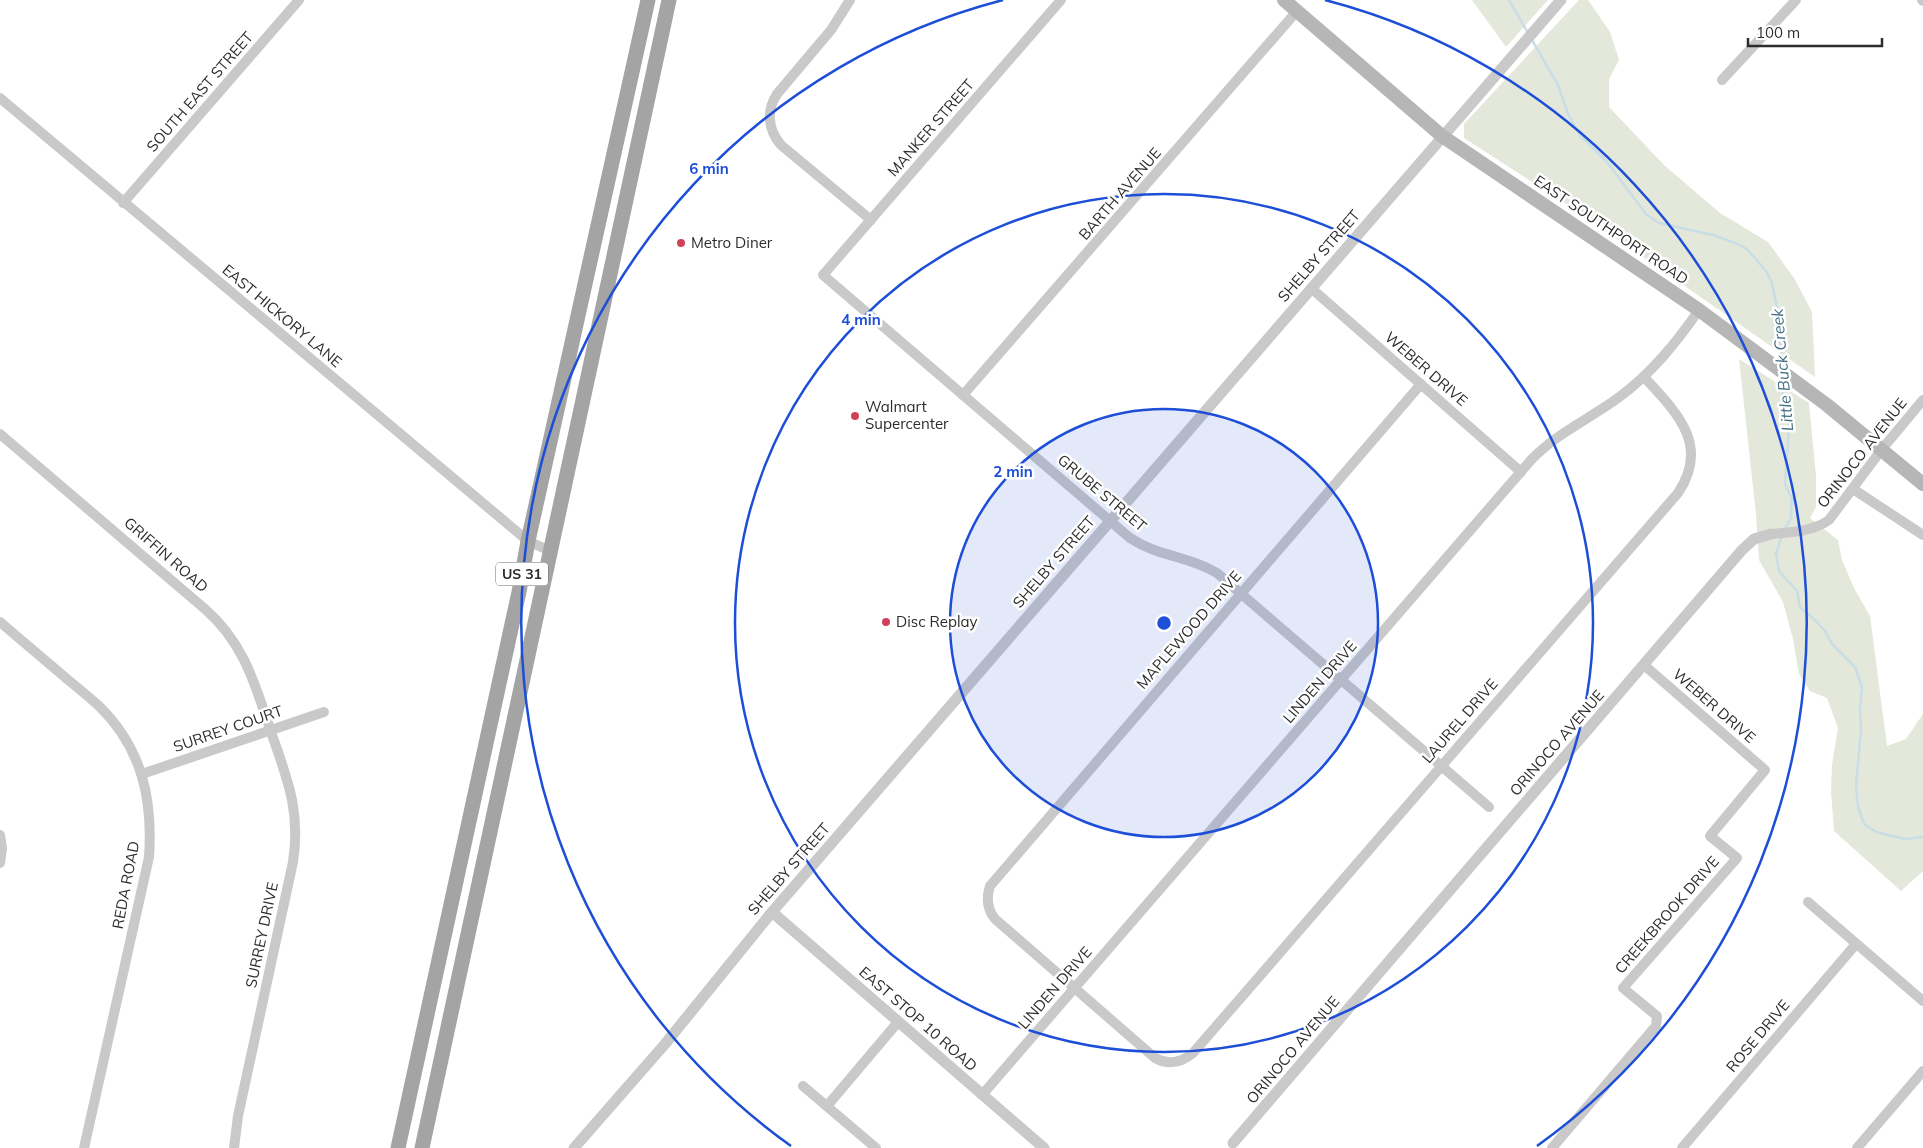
<svg xmlns="http://www.w3.org/2000/svg" width="1923" height="1148" font-family="Mulish,sans-serif">
<style>
.green{fill:#e3e8db}
.lines{fill:none;stroke-linecap:round;stroke-linejoin:round}
.stream{stroke:#c9dde6;stroke-width:2.5}
.minor{stroke:#c9c9c9;stroke-width:10}
.tertiary{stroke:#c9c9c9;stroke-width:11}
.secondary{stroke:#b6b6b6;stroke-width:14}
.primary{stroke:#a4a4a4;stroke-width:15}
.ring{fill:none;stroke:#1d4ed8;stroke-width:2.5}
.poi-dot{fill:#cf4158;stroke:#fff;stroke-width:2}
.labels{text-anchor:middle;stroke-width:5;stroke-linejoin:round;paint-order:stroke}
.shield{fill:#fff;stroke:#6b6b6b;stroke-width:1}
.shield-label{font-size:14px;font-weight:bold;fill:#2c2c2c}
.street-label{font-size:15px;fill:#2c2c2c;stroke:#fff}
.poi-label{font-size:15px;fill:#2c2c2c;stroke:#fff;text-anchor:start}
.water-label{font-size:16px;font-style:italic;fill:#447083;stroke:#fff}
.centre{fill:#1d4ed8;stroke:#fff;stroke-width:2.5}
.ring-label{font-size:15px;text-anchor:middle;font-weight:bold;fill:#1d4ed8;stroke:#fff;stroke-width:5;stroke-linejoin:round;paint-order:stroke}
</style>
<rect width="100%" height="100%" fill="#fff"/>
<g class="green">
<path d="M1472,0H1548L1506,47Z"/>
<path d="M1579,0H1588L1610,32L1619,60L1609,79V107L1664,165L1720,213L1768,242L1794,278L1812,312L1815,377L1583,215L1464,138V124Z"/>
<path d="M1739,359L1809,403L1816,476V507L1810,518L1838,540L1842,560L1854,588L1870,616L1887,746L1906,739L1923,714V871L1901,891L1834,831L1831,791L1832,765L1838,728L1827,698L1810,691L1799,674L1793,639L1783,602L1759,560L1756,514Z"/>
</g>
<g class="lines">
<g class="stream">
<path d="M1509,0L1528,33"/>
<path d="M1532,40L1558,85L1568,114L1580,135L1607,162L1646,214L1659,223L1713,235L1738,244L1748,250L1766,271L1772,283L1776,303L1781,348V363"/>
<path d="M1780,376L1789,428L1785,484L1792,499L1791,518L1785,529"/>
<path d="M1782,536L1776,553L1779,571L1797,591L1800,607L1816,621L1825,631L1832,644L1855,667L1862,687L1860,708L1861,730L1856,785L1858,807L1864,824L1876,832L1905,839L1923,837"/>
</g>
<g class="minor">
<path d="M850,0L831,30L777,94C766,111 768,130 781,145L871,220"/>
<path d="M1061,0L823,275L1130,538C1159,557 1189,556 1217,573L1489,807"/>
<path d="M1922,0L1923,1"/>
<path d="M1722,80L1796,0"/>
<path d="M0,98L528,541L550,551"/>
<path d="M123,203L299,0"/>
<path d="M1311,288L1521,472"/>
<path d="M1421,384L990,886C986,898 987,909 995,919L1155,1058C1168,1065 1181,1063 1193,1053L1678,493C1711,444 1675,411 1644,377"/>
<path d="M963,395L1297,11"/>
<path d="M0,434L205,609C244,643 255,684 271,732C287,778 301,811 293,862L238,1116L234,1148"/>
<path d="M1853,489L1923,535"/>
<path d="M1771,534C1791,532 1812,532 1829,520L1882,449L1923,400"/>
<path d="M0,622C22,641 45,660 67,679C78,688 89,697 99,706C142,748 153,799 149,857L84,1148"/>
<path d="M142,774L324,712"/>
<path d="M0,835L2,848L0,863"/>
<path d="M1808,902L1923,1001"/>
<path d="M803,1086L876,1148"/>
<path d="M982,1095L1531,460C1557,433 1589,419 1618,398C1651,374 1676,343 1699,310"/>
<path d="M827,1106L898,1022"/>
<path d="M1552,1148L1656,1026L1657,1016L1623,988L1737,858L1710,836L1765,770L1644,665"/>
<path d="M1682,1148L1856,944"/>
<path d="M1857,1148L1923,1071"/>
</g>
<g class="tertiary">
<path d="M772,912L1044,1148"/>
<path d="M1233,1143L1742,550L1754,539L1771,534"/>
<path d="M574,1148L665,1044L772,912L1561,0"/>
</g>
<path class="secondary" d="M1284,0L1442,136L1699,310L1827,405L1923,484"/>
<g class="primary">
<path d="M398,1148L519,592L528,541L648,0"/>
<path d="M422,1148L669,0"/>
</g>
</g>
<circle cx="1164" cy="623" r="214" fill="#1d4ed8" fill-opacity=".12"/>
<g class="ring">
<circle cx="1164" cy="623" r="214"/>
<circle cx="1164" cy="623" r="429"/>
<path d="M791 1146A643 643 0 0 1 1003 0M1325 0A643 643 0 0 1 1537 1146"/>
</g>
<g class="poi-dot">
<circle cx="681" cy="243" r="5"/>
<circle cx="855" cy="416" r="5"/>
<circle cx="886" cy="622" r="5"/>
</g>
<g class="labels">
<rect class="shield" x="496" y="562.5" width="52" height="23" rx="4"/>
<g class="shield-label">
<text x="522" y="579">US 31</text>
</g>
<g class="street-label">
<text transform="translate(200 92) rotate(-49)" y="5">SOUTH EAST STREET</text>
<text transform="translate(931 128) rotate(-49)" y="5">MANKER STREET</text>
<text transform="translate(1120 194) rotate(-49)" y="5">BARTH AVENUE</text>
<text transform="translate(1611 230) rotate(34)" y="5">EAST SOUTHPORT ROAD</text>
<text transform="translate(1319 256) rotate(-49)" y="5">SHELBY STREET</text>
<text transform="translate(282 316) rotate(40)" y="5">EAST HICKORY LANE</text>
<text transform="translate(1426 369) rotate(41)" y="5">WEBER DRIVE</text>
<text transform="translate(1862 453) rotate(-52)" y="5">ORINOCO AVENUE</text>
<text transform="translate(1102 493) rotate(40)" y="5">GRUBE STREET</text>
<text transform="translate(166 555) rotate(41)" y="5">GRIFFIN ROAD</text>
<text transform="translate(1054 562) rotate(-49)" y="5">SHELBY STREET</text>
<text transform="translate(1189 630) rotate(-49)" y="5">MAPLEWOOD DRIVE</text>
<text transform="translate(1320 682) rotate(-49)" y="5">LINDEN DRIVE</text>
<text transform="translate(1714 706) rotate(41)" y="5">WEBER DRIVE</text>
<text transform="translate(1460 721) rotate(-49)" y="5">LAUREL DRIVE</text>
<text transform="translate(228 729) rotate(-19)" y="5">SURREY COURT</text>
<text transform="translate(1557 743) rotate(-49)" y="5">ORINOCO AVENUE</text>
<text transform="translate(789 869) rotate(-49)" y="5">SHELBY STREET</text>
<text transform="translate(126 885) rotate(-79)" y="5">REDA ROAD</text>
<text transform="translate(1667 915) rotate(-49)" y="5">CREEKBROOK DRIVE</text>
<text transform="translate(262 935) rotate(-78)" y="5">SURREY DRIVE</text>
<text transform="translate(1055 988) rotate(-49)" y="5">LINDEN DRIVE</text>
<text transform="translate(918 1019) rotate(41)" y="5">EAST STOP 10 ROAD</text>
<text transform="translate(1758 1036) rotate(-50)" y="5">ROSE DRIVE</text>
<text transform="translate(1293 1050) rotate(-50)" y="5">ORINOCO AVENUE</text>
</g>
<g class="poi-label">
<text x="691" y="248">Metro Diner</text>
<text x="865" y="412">Walmart<tspan x="865" dy="17">Supercenter</tspan></text>
<text x="896" y="627">Disc Replay</text>
</g>
<g class="water-label">
<text transform="translate(1782 370) rotate(-95)" y="6">Little Buck Creek</text>
</g>
</g>
<circle cx="1164" cy="623" r="8" class="centre"/>
<g class="ring-label">
<text x="709" y="174">6 min</text>
<text x="861" y="325">4 min</text>
<text x="1013" y="477">2 min</text>
</g>
<path d="M1748 38v8h134v-8" fill="none" stroke="#2c2c2c" stroke-width="2.5"/>
<text x="1756" y="38" font-size="15" fill="#2c2c2c" stroke="#ffffff" stroke-width="4" paint-order="stroke">100 m</text>
</svg>
